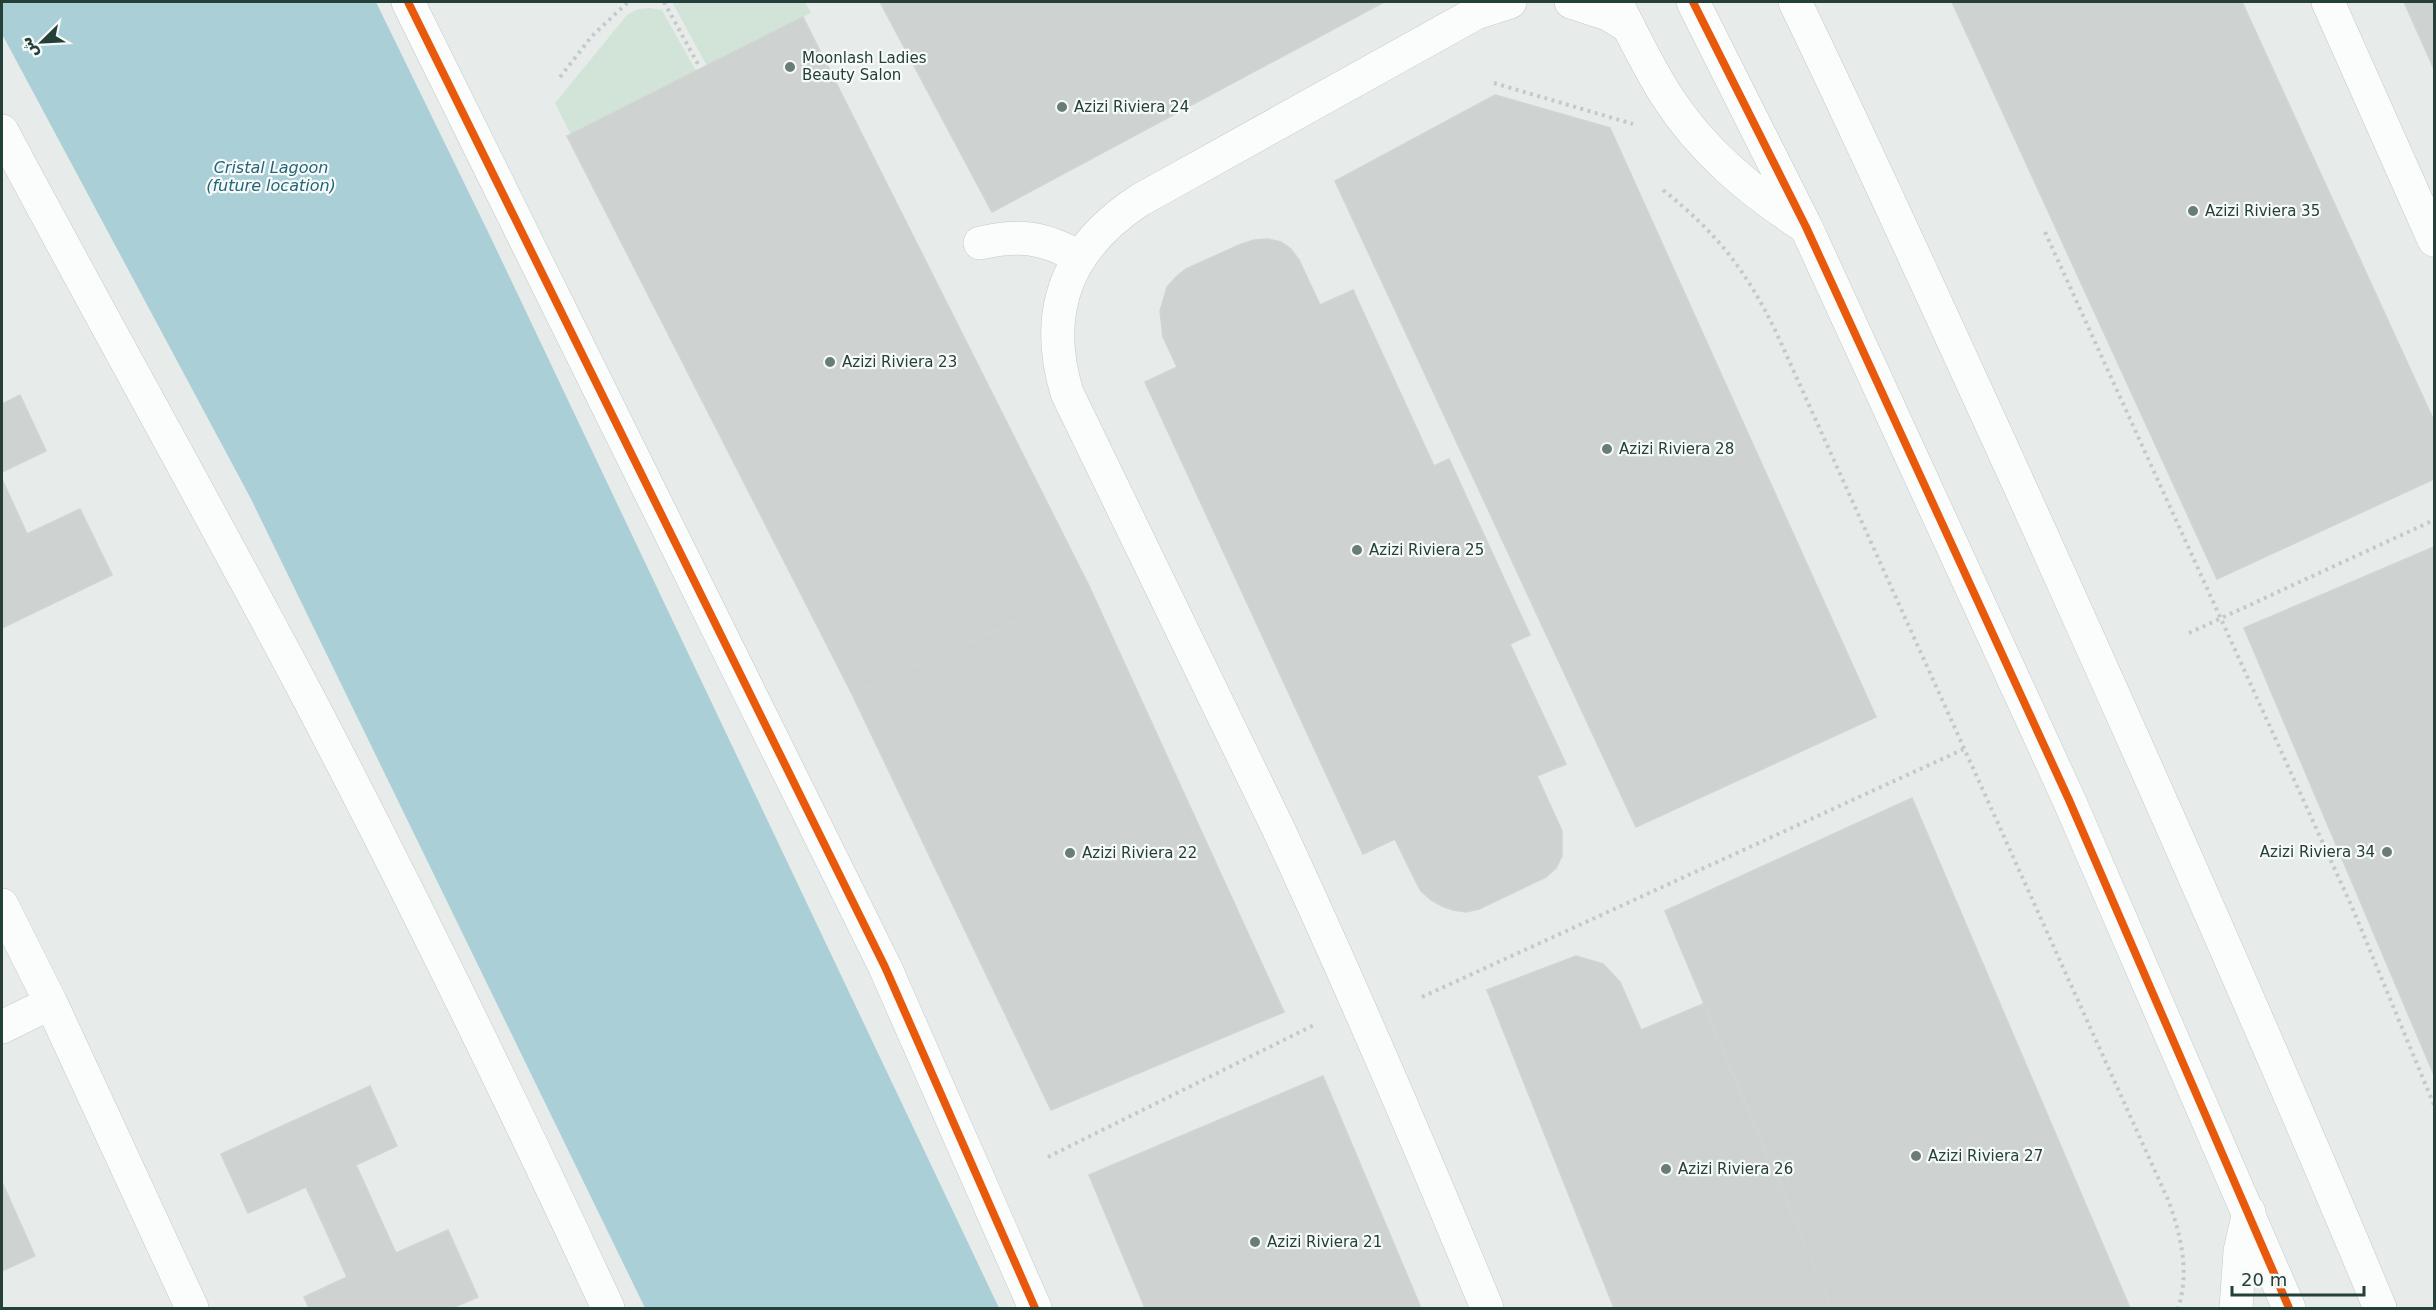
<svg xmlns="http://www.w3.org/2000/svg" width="2436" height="1310" font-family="'DejaVu Sans',Vazirmatn,sans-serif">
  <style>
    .green { fill: #d2e4d8 }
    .water { fill: #abcfd7 }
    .building { fill: #ced3d1; stroke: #d0d5d3; stroke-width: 1.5 }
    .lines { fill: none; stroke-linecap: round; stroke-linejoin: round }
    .minor-casing { stroke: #c4c9c7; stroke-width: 34 }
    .path { stroke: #c2cbc9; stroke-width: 4; stroke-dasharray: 3 4.5; stroke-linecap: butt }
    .minor { stroke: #fbfcfc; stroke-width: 33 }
    .cycleway-casing { stroke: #f6faf8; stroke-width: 11 }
    .cycleway { stroke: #e8590c; stroke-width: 8 }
    .poi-dot { fill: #697c77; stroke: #f6faf8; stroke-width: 2 }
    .labels { text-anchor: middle; stroke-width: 4.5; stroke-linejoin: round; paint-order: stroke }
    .poi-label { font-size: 15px; fill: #253f39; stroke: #f6faf8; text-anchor: start }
    .water-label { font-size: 16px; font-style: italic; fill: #226578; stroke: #f6faf8 }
  </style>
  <rect width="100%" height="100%" fill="#e7ecea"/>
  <path class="green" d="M672,2H805L811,13L707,66Z
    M650,8L662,10L696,71L571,135L555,103L627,15L638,9Z"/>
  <path class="water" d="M2,2H376L491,238L999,1308H645L251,499L2,34Z"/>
  <path class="building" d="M880,2H1384L992,212Z
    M1952,2H2242L2434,421V479L2217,579Z
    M2404,2H2434V69Z
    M803,17L1090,588L852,694L567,136Z
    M1495,95L1610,128L1876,717L1636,827L1335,181Z
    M1268,239L1281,242L1291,249L1299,260L1320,305L1353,290L1434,466L1449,459L1530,635L1510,644L1566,764L1537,776L1562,831V856L1556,868L1546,877L1479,909L1466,912L1453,910L1442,906L1431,900L1421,891L1415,880L1395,839L1363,854L1145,382L1177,367L1163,337L1160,311L1167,287L1176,277L1186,269L1239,245L1254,240Z
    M20,395L46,451L2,472V404Z
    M2,479L27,534L80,509L112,575L2,628Z
    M2434,547V1075L2244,628Z
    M1090,588L1284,1012L1051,1110L852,694Z
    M1912,798L2130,1308H1832L1665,911Z
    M1576,956L1603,964L1620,982L1641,1030L1703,1004L1832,1308H1614L1487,990Z
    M1323,1076L1421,1308H1145L1089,1175Z
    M370,1086L397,1146L356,1165L396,1253L448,1230L478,1297L452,1308H309L304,1297L347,1277L306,1187L248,1213L221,1154Z
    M2,1182L35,1256L2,1271Z"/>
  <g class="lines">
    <g class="minor-casing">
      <path id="minor" d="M408,2L885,967L1035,1308
        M1571,2L1608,14L1629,27
        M1616,2C1632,33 1647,65 1666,95C1701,150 1750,191 1804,226
        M1693,2L1806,227L2069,800L2289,1308
        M1795,2C1869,155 1939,310 2010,465C2137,745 2262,1025 2380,1308
        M2328,2L2434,240
        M2,131C103,321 209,509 309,699C414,900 513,1103 608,1308
        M980,243C1020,234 1043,237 1079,257
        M2,905L51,1003L192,1308
        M2,1027L51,1003
        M1487,1308C1420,1146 1351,985 1277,826C1208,681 1136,538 1067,393C1042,310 1068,247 1140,200L1476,13L1510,2
        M2236,1308L2240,1251L2249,1212"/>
    </g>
    <path class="path" d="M664,2L699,66
      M560,77L592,36L628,2
      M1494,83L1633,124
      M1663,190C1717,233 1746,270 1776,332L2169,1202C2181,1236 2190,1273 2178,1308
      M2045,232L2352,907L2434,1105
      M2189,633L2434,520
      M1422,997L1964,749
      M1048,1157L1314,1025"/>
    <use href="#minor" class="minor"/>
    <g class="cycleway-casing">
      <path id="cycleway" d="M408,2L885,967L1035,1308
        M1693,2L1806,227L2069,800L2289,1308"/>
    </g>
    <use href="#cycleway" class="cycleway"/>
  </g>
  <g class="poi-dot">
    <circle cx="790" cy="67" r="6"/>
    <circle cx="1062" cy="107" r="6"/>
    <circle cx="2193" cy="211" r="6"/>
    <circle cx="830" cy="362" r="6"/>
    <circle cx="1607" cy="449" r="6"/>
    <circle cx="1357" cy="550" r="6"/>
    <circle cx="2387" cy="852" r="6"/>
    <circle cx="1070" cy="853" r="6"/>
    <circle cx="1916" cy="1156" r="6"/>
    <circle cx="1666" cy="1169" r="6"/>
    <circle cx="1255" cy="1242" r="6"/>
  </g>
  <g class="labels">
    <g class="poi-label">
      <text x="802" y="63">Moonlash Ladies<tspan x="802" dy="17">Beauty Salon</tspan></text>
      <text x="1074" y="112">Azizi Riviera 24</text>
      <text x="2205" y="216">Azizi Riviera 35</text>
      <text x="842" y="367">Azizi Riviera 23</text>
      <text x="1619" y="454">Azizi Riviera 28</text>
      <text x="1369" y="555">Azizi Riviera 25</text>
      <text x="2375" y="857" text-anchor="end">Azizi Riviera 34</text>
      <text x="1082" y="858">Azizi Riviera 22</text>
      <text x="1928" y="1161">Azizi Riviera 27</text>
      <text x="1678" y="1174">Azizi Riviera 26</text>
      <text x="1267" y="1247">Azizi Riviera 21</text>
    </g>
    <g class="water-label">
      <text x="271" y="173">Cristal Lagoon<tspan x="271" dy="18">(future location)</tspan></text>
    </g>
  </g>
  <rect width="2436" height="1310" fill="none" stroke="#253f39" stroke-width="6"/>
  <g transform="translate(42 42) rotate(246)" stroke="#f6faf8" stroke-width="4.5" paint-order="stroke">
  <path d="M0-4.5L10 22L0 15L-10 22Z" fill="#253f39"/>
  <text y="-9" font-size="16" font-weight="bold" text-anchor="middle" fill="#253f39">ش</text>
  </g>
  <path d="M2232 1286v9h132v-9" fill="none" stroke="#253f39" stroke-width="3"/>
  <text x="2241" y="1286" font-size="18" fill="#253f39" stroke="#f6faf8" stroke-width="4.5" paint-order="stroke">20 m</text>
</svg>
